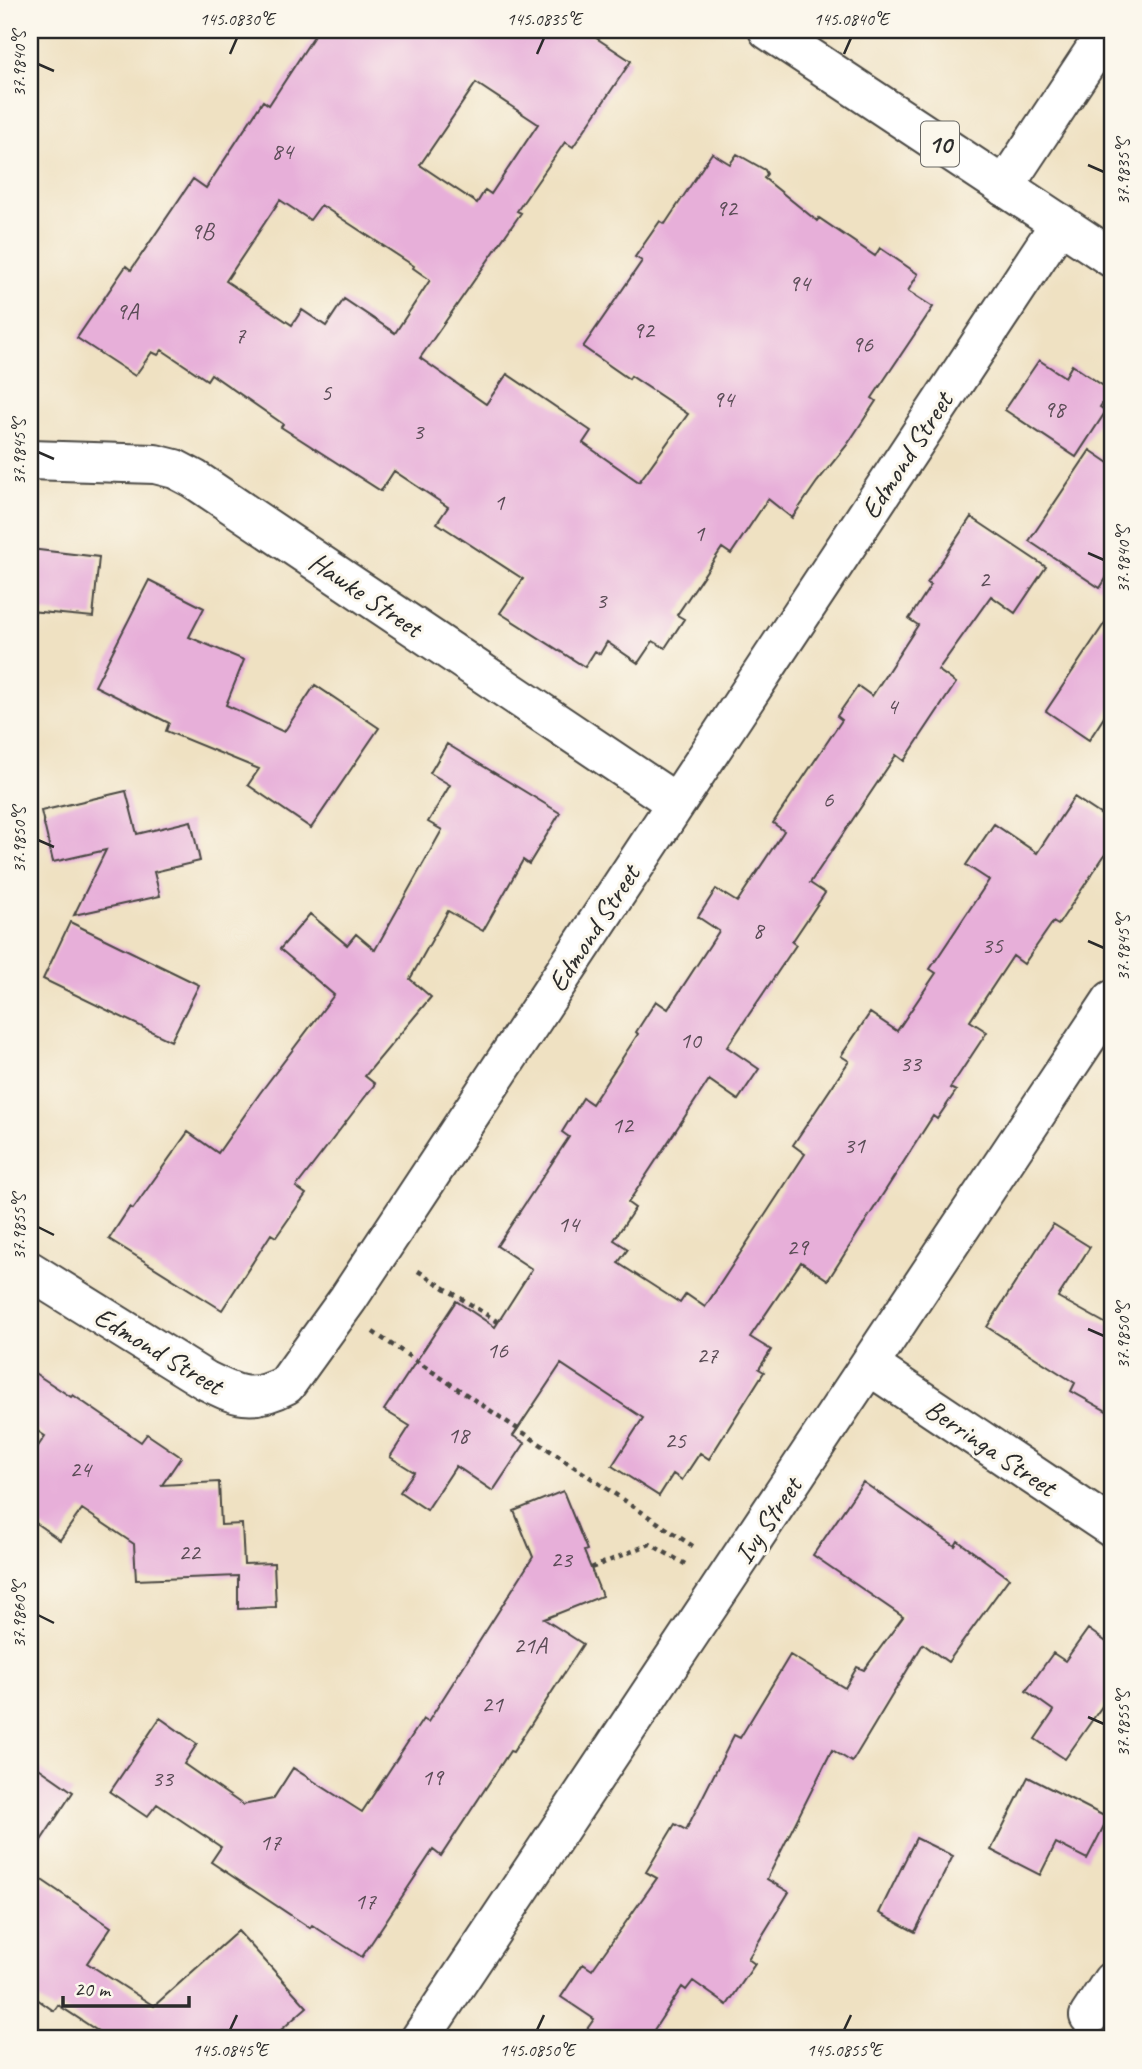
<svg xmlns="http://www.w3.org/2000/svg" width="1142" height="2069" font-family="Caveat,sans-serif">
  <style>
    .building { fill: #e7afd9; fill-rule: evenodd }
    .lines { fill: none; stroke-linecap: round; stroke-linejoin: round }
    .minor-casing { stroke: #484642; stroke-width: 42 }
    .trunk-casing { stroke: #484642; stroke-width: 42 }
    .path { stroke: #484642; stroke-width: 4.5; stroke-dasharray: 5 5; stroke-linecap: butt }
    .minor { stroke: #fff; stroke-width: 38 }
    .trunk { stroke: #fff; stroke-width: 38 }
    .ticks { fill: none; stroke: #2b2b2b; stroke-width: 2.5 }
    .labels { text-anchor: middle; stroke-width: 6; stroke-linejoin: round; paint-order: stroke }
    .number-label { font-size: 24px; fill: #5a4c56 }
    .shield { fill: #fbf7ec; stroke: #696865; stroke-width: 2 }
    .shield-label { font-size: 26px; font-weight: bold; fill: #2b2b2b }
    .street-label { font-size: 28px; fill: #2b2b2b; stroke: #fbf7ec }
    .neatline { fill: none; stroke: #2b2b2b; stroke-width: 2.5 }
    .ticks-label { font-size: 18px; text-anchor: middle; fill: #2b2b2b }
  </style>
  <rect width="100%" height="100%" fill="#fbf7ec"/>
  <filter id="ink" filterUnits="userSpaceOnUse"><feTurbulence type="fractalNoise" baseFrequency=".0143" numOctaves="2"/><feDisplacementMap in="SourceGraphic" scale="14" xChannelSelector="R" yChannelSelector="G"/><feConvolveMatrix kernelMatrix="1 2 1 2 8 2 1 2 1" color-interpolation-filters="sRGB"/></filter>
  <filter id="wash" filterUnits="userSpaceOnUse"><feTurbulence type="fractalNoise" baseFrequency=".00686" numOctaves="4" result="noise"/><feDisplacementMap in="SourceGraphic" scale="28" xChannelSelector="R" yChannelSelector="G"/><feGaussianBlur stdDeviation="1.57" result="paint"/><feColorMatrix in="noise" values="0 0 0 0 0 0 0 0 0 0 0 0 0 0 0 0 0 1.4 0 .05"/><feComposite in="paint" operator="in"/></filter>
  <g filter="url(#wash)">
    <rect width="100%" height="100%" fill="#efe1c2"/>
    <g id="blocks">
      <path class="building" d="M318,30H584L631,61L573,147L565,142L517,211L521,213L420,358L486,404L507,374L591,431L583,443L639,482L688,414L631,376L629,379L583,347L642,261L635,257L660,221L665,224L712,153L730,164L737,154L765,170L767,174L764,178L817,221L819,218L875,256L880,248L918,274L908,291L933,307L872,398L876,401L847,445L817,482L792,518L768,499L731,554L722,548L677,615L684,619L665,648L653,641L638,663L607,642L600,654L595,651L585,667L500,613L523,579L437,523L448,507L394,471L381,491L281,427L283,424L211,374L207,380L162,350L158,355L152,352L135,376L77,338L126,266L131,270L193,179L206,188L263,101L269,105ZM476,83L538,124L491,194L485,190L477,203L420,165ZM280,200L310,220L321,205L414,266L413,268L430,280L395,333L344,299L326,326L302,310L292,325L226,281Z
        M1039,360L1065,377L1072,365L1111,391L1100,407L1106,411L1076,457L1005,410Z
        M1090,450L1112,465V569L1100,588L1029,541Z
        M971,517L1046,567L1015,613L991,596L938,670L956,683L904,761L896,755L810,883L825,893L792,942L796,945L727,1047L759,1069L738,1100L709,1080L628,1203L635,1208L614,1240L628,1249L618,1263L680,1303L686,1294L705,1307L805,1154L793,1145L849,1061L841,1056L870,1013L897,1031L936,973L930,969L989,880L966,865L994,824L1037,853L1074,797L1112,822V844L1058,925L1053,922L1024,964L1013,956L970,1021L987,1032L950,1088L956,1091L937,1119L933,1116L828,1280L801,1262L750,1337L771,1350L759,1369L764,1372L709,1459L700,1453L682,1480L673,1474L659,1496L612,1466L643,1418L561,1364L513,1436L525,1443L493,1491L456,1466L427,1510L400,1492L414,1472L390,1457L410,1426L384,1410L456,1301L495,1327L532,1269L497,1246L569,1137L562,1132L583,1098L592,1104L638,1034L636,1032L656,1001L668,1009L719,931L698,917L716,889L737,902L784,831L773,823L842,720L837,716L858,686L872,696L918,625L909,619L931,585L927,583Z
        M30,549L99,557L93,617L30,611Z
        M149,580L204,608L189,637L244,660L226,705L284,732L315,685L379,728L311,828L248,785L259,769L166,731L169,723L95,686Z
        M1112,612V705L1089,740L1046,711Z
        M447,744L560,813L529,864L523,860L483,931L448,911L410,979L431,997L365,1076L375,1084L296,1187L306,1194L276,1237L271,1234L222,1310L109,1239L130,1207L133,1209L188,1132L218,1153L260,1093L334,995L280,949L310,914L347,945L356,934L375,950L442,830L428,822L450,785L430,773Z
        M126,791L137,834L191,821L200,861L154,872L160,896L74,915L106,850L53,862L41,811Z
        M70,922L199,985L171,1041L43,979Z
        M1053,1224L1090,1247L1058,1297L1112,1327V1414L1071,1391L1075,1383L987,1327Z
        M30,1370L71,1397L73,1395L141,1442L147,1434L181,1457L162,1485L219,1482L221,1525L242,1524L244,1564L274,1563L276,1607L238,1609V1576L136,1580L134,1544L82,1509L60,1540L30,1519V1458L45,1436L30,1426Z
        M863,1482L955,1546L958,1541L1009,1578L948,1662L923,1644L852,1762L832,1750L767,1879L789,1892L748,1959L755,1964L727,2005L693,1981L686,1990L682,1987L648,2039H580L594,2019L561,1997L583,1964L592,1970L657,1878L646,1872L675,1824L686,1830L734,1735L740,1738L790,1655L845,1688L857,1667L864,1670L903,1617L813,1555Z
        M563,1491L587,1550L584,1551L602,1596L544,1619L583,1644L513,1752L510,1751L441,1856L433,1850L362,1957L312,1925L310,1928L211,1862L221,1847L157,1804L147,1817L110,1792L160,1718L197,1744L184,1764L243,1805L273,1799L293,1768L362,1812L423,1719L428,1722L533,1557L514,1511Z
        M1088,1629L1112,1646V1692L1065,1759L1035,1739L1054,1711L1026,1691L1053,1653L1065,1661Z
        M30,1762L73,1792L30,1857Z
        M1028,1777L1108,1818L1087,1859L1056,1843L1040,1875L991,1850Z
        M916,1838L953,1856L915,1932L879,1913Z
        M30,1872L111,1927L87,1963L154,2006L238,1931L307,2007L271,2039H110L58,2005L54,2011L30,1994Z"/>
    </g>
  </g>
  <g filter="url(#ink)">
    <use href="#blocks" fill-opacity="0" stroke="#484642" stroke-width="2"/>
    <g class="lines">
      <g class="minor-casing">
        <path id="minor" d="M1004,187L1108,30
          M30,460L155,464L175,469L194,479L676,803
          M30,1271L205,1380C237,1396 252,1403 286,1385L348,1299L1060,223
          M870,1366L1112,1528
          M1089,2016L1112,1981
          M420,2039L1112,1000"/>
      </g>
      <g class="trunk-casing">
        <path id="trunk" d="M768,30L1112,258"/>
      </g>
      <path class="path" d="M418,1271L498,1322
        M373,1332L697,1549
        M591,1568L650,1544L685,1564"/>
      <use href="#minor" class="minor"/>
      <use href="#trunk" class="trunk"/>
    </g>
  </g>
  <path class="ticks" d="M230,54L237,38M537,54L544,38M844,54L851,38M38,64L54,71M1088,165L1104,172M38,452L54,459M1088,553L1104,560M38,840L54,847M1088,941L1104,948M38,1227L54,1235M1088,1329L1104,1336M38,1615L54,1623M1088,1717L1104,1724M230,2030L237,2015M537,2030L544,2015M844,2030L851,2015"/>
  <g class="labels">
    <g class="number-label">
      <text x="282" y="159">84</text>
      <text x="726" y="216">92</text>
      <text x="202" y="239">9B</text>
      <text x="799" y="291">94</text>
      <text x="127" y="319">9A</text>
      <text x="643" y="338">92</text>
      <text x="240" y="343">7</text>
      <text x="862" y="352">96</text>
      <text x="326" y="400">5</text>
      <text x="723" y="407">94</text>
      <text x="1054" y="417">98</text>
      <text x="418" y="439">3</text>
      <text x="499" y="510">1</text>
      <text x="699" y="541">1</text>
      <text x="984" y="587">2</text>
      <text x="601" y="608">3</text>
      <text x="892" y="714">4</text>
      <text x="828" y="807">6</text>
      <text x="758" y="938">8</text>
      <text x="992" y="953">35</text>
      <text x="690" y="1048">10</text>
      <text x="910" y="1071">33</text>
      <text x="622" y="1133">12</text>
      <text x="854" y="1153">31</text>
      <text x="568" y="1232">14</text>
      <text x="797" y="1255">29</text>
      <text x="497" y="1358">16</text>
      <text x="707" y="1363">27</text>
      <text x="458" y="1443">18</text>
      <text x="675" y="1448">25</text>
      <text x="80" y="1477">24</text>
      <text x="189" y="1560">22</text>
      <text x="561" y="1567">23</text>
      <text x="530" y="1653">21A</text>
      <text x="492" y="1712">21</text>
      <text x="432" y="1785">19</text>
      <text x="162" y="1786">33</text>
      <text x="270" y="1850">17</text>
      <text x="365" y="1909">17</text>
    </g>
    <rect class="shield" x="921" y="121.5" width="38" height="45" rx="5"/>
    <g class="shield-label">
      <text x="940" y="153">10</text>
    </g>
    <g class="street-label">
      <text transform="translate(906 455) rotate(-57)" y="10">Edmond Street</text>
      <text transform="translate(366 594) rotate(34)" y="10">Hawke Street</text>
      <text transform="translate(593 928) rotate(-57)" y="10">Edmond Street</text>
      <text transform="translate(159 1350) rotate(31)" y="10">Edmond Street</text>
      <text transform="translate(991 1447) rotate(34)" y="10">Berringa Street</text>
      <text transform="translate(767 1520) rotate(-56)" y="10">Ivy Street</text>
    </g>
  </g>
  <rect width="1142" height="2069" fill="none" stroke="#fbf7ec" stroke-width="77"/>
  <path d="M63 1996v10h126v-10" fill="none" stroke="#2b2b2b" stroke-width="3.5"/>
  <text x="74" y="1996" font-size="21" fill="#2b2b2b" stroke="#fbf7ec" stroke-width="5" paint-order="stroke">20 m</text>
  <rect x="38" y="38" width="1066" height="1992" class="neatline"/>
  <g class="ticks-label">
    <text x="237" y="25">145.0830°E</text>
    <text x="544" y="25">145.0835°E</text>
    <text x="851" y="25">145.0840°E</text>
    <text transform="translate(19 64) rotate(-90)" y="6">37.9840°S</text>
    <text transform="translate(1123 172) rotate(-90)" y="6">37.9835°S</text>
    <text transform="translate(19 452) rotate(-90)" y="6">37.9845°S</text>
    <text transform="translate(1123 560) rotate(-90)" y="6">37.9840°S</text>
    <text transform="translate(19 840) rotate(-90)" y="6">37.9850°S</text>
    <text transform="translate(1123 948) rotate(-90)" y="6">37.9845°S</text>
    <text transform="translate(19 1227) rotate(-90)" y="6">37.9855°S</text>
    <text transform="translate(1123 1336) rotate(-90)" y="6">37.9850°S</text>
    <text transform="translate(19 1615) rotate(-90)" y="6">37.9860°S</text>
    <text transform="translate(1123 1724) rotate(-90)" y="6">37.9855°S</text>
    <text x="230" y="2056">145.0845°E</text>
    <text x="537" y="2056">145.0850°E</text>
    <text x="844" y="2056">145.0855°E</text>
  </g>
</svg>
